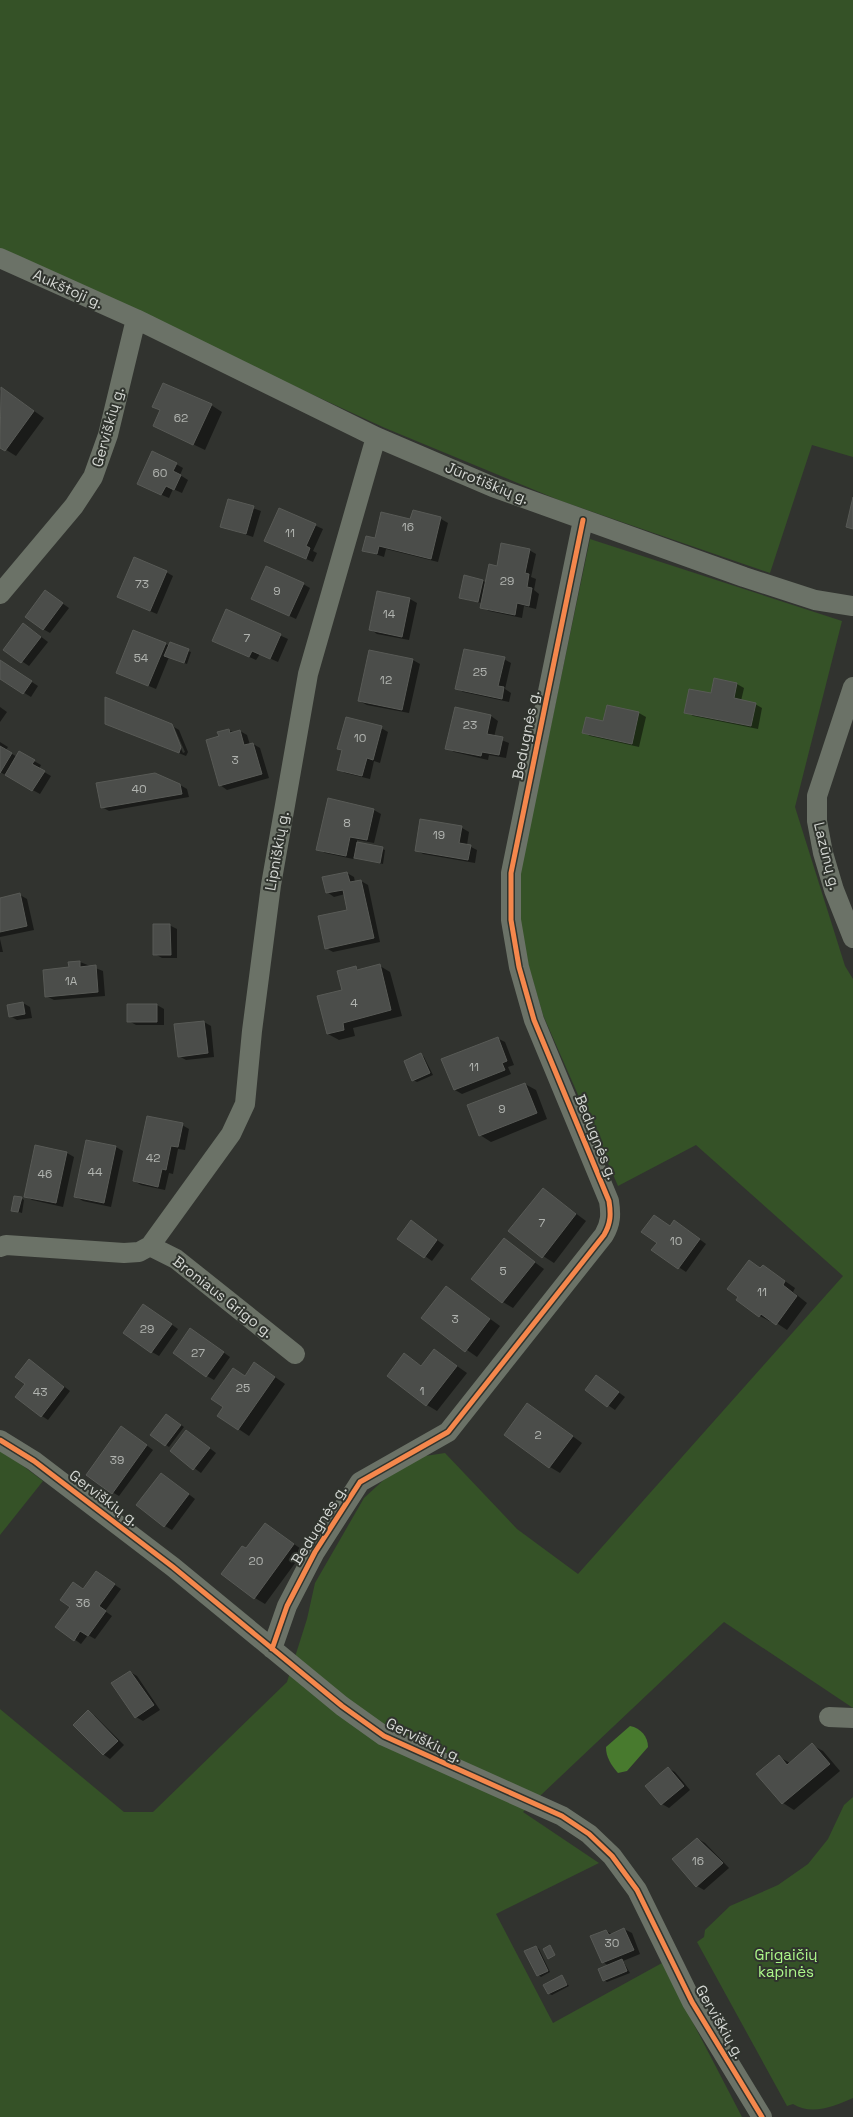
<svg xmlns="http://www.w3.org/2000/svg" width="853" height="2117" font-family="'Space Grotesk',sans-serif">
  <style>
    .green { fill: #355227 }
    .water { fill: #487a2e }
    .shadow { fill: #0007 }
    .building { fill: #4b4d4a; stroke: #585a56 }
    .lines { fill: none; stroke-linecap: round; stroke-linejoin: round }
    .street { stroke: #6b7267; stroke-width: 20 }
    .cycleway-casing { stroke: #30342e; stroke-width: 8 }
    .cycleway { stroke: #f5874c; stroke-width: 5 }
    .labels { text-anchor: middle; stroke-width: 4; stroke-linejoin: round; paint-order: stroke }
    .number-label { font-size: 12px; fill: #b1b4b0 }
    .street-label { font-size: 15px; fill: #d3d6d2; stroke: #30342e }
    .park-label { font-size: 15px; fill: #acf78a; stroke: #30342e }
  </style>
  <rect width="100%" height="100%" fill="#31332f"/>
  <path class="green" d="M0,0H853V457L812,445L770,573L561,501L385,428L0,251Z
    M590,539L842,621L795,807L845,966L853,979V1708L724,1622L523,1812L599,1863L496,1914L553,2023L662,1963L742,2117H0V1709L124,1812H153L287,1682L307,1619L315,1583L364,1498L389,1475L425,1456L445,1453L517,1529L578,1574L843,1276L696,1145L618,1186L543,1015L520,936L521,868Z
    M2,1450L43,1481L0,1535V1452Z
    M853,1797V2098C835,2106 812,2116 793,2104L787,2106L697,1942L704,1937L705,1930L730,1906L778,1885L808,1864L828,1839L844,1805Z"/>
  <path class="water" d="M630,1726C641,1728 648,1737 648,1747L627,1771L618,1773C611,1765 606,1757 606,1747Z"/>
  <path class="shadow" d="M2,388L44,418L16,456L0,446V391Z
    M211,405L222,412L205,450L155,426Z
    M176,464L183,468L180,475L188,480L182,493L173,489L169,498L146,488Z
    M229,500L261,511L253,537L221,526Z
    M279,509L323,529L313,551L317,553L313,562L266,541Z
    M414,512L441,519L448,523L438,562L386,549L384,557L363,550L376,539L411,521Z
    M529,550L536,554L531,577L536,579L534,590L539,594L536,609L524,606L522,618L489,611L482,607V603L463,599L483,581L487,583L498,567Z
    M166,572L173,576L157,614L126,601Z
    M303,584L310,588L296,619L253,599Z
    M52,596L69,608L50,633L43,629Z
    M410,599L417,603L409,640L377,634L370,629Z
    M227,611L288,639L278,662L260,654L256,660L214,641Z
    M31,629L48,642L29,666L5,650Z
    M165,644L191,652L187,664L169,657L156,689L118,673Z
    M504,659L511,663L505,689L511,693L509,702L463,692L456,688Z
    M413,660L420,664L409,713L367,705L359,701Z
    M0,661L38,686L31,697L0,678Z
    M737,684L744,688L741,701L755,704L762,708L758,729L693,716L686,712L712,695Z
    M0,707L7,712L0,722Z
    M608,707L639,713L646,717L639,747L590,736L583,732L604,722Z
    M491,716L498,721L494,737L509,743L506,758L489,755L488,760L454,752L447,748Z
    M106,723L171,725L183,753L185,752L174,727L179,730L188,752L186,756Z
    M381,728L388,732L380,763L374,761L370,779L345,773L338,769L343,751L339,748Z
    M229,730L234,733L240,731L247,735L250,745L253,744L260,748L269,778L227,790L220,785V737Z
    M0,742L8,747L6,750L17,757L20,753L41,765L39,769L51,776L40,794L0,772Z
    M180,785L187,789L189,797L109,811L102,807Z
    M374,810L381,814L374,843L357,840V843L385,850L383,864L354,856L353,859L325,853L318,849Z
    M421,821L462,828L469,832L467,845L477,850L475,863L423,854L416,850Z
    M347,873L354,877L355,882L361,881L368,885L380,942L333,952L326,948L349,911L345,894L334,897L327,892Z
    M20,895L27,899L34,930L0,937V899Z
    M169,925L177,929V958H162L155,954Z
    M0,939L3,952H0Z
    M80,962L103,971L105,996L54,1000L46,996L70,968Z
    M380,966L390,972L402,1016L353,1028L355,1036L339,1040L328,1034L343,990L356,968L360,970Z
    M23,1003L30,1007L32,1018L17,1020L10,1016L8,1006Z
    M157,1005L164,1009V1025H136L129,1021Z
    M204,1022L211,1026L214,1057L186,1060L179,1056Z
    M497,1038L505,1042L514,1065L508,1067L511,1074L462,1094L455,1090Z
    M421,1055L424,1057L433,1075L417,1082L413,1080Z
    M525,1084L536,1090L547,1119L491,1142L480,1135Z
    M182,1125L189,1129L185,1150L178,1149L173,1174L169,1173L165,1190L141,1185L134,1181Z
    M116,1147L123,1151L111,1207L83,1201L76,1197Z
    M67,1153L74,1157L63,1207L32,1200L25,1196Z
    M543,1189L586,1221L554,1263L543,1256Z
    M21,1198L24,1200L22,1213L12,1210Z
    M418,1226L444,1245L432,1261L399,1238Z
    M682,1226L706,1244L686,1272L653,1250Z
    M504,1240L544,1269L513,1308L503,1302Z
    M763,1266L795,1288L793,1292L807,1303L787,1330L772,1320L771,1322L760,1316L761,1269Z
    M446,1287L500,1326L477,1357L422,1318Z
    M151,1310L178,1329L159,1356L152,1352Z
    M198,1334L230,1357L214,1380L207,1376Z
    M434,1350L467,1373L437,1411L427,1405L405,1355L422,1366Z
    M36,1365L70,1391L48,1420L42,1416L27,1384Z
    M265,1370L285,1384L249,1436L219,1416L246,1377Z
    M597,1376L625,1397L615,1410L586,1390Z
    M528,1404L582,1443L560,1473L550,1467Z
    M169,1417L184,1427L169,1447L152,1435Z
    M187,1431L216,1453L201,1473L171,1451Z
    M129,1432L153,1450L119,1496L112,1492Z
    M162,1474L195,1499L172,1530L165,1526Z
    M265,1524L304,1551L265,1604L255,1598L247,1550Z
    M103,1577L121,1589L105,1611L112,1616L95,1639L88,1635L81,1644L74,1639L72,1607L84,1590Z
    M130,1672L137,1676L160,1710L143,1721L136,1717Z
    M88,1712L95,1716L124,1745L110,1759L103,1754Z
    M812,1745L823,1751L840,1771L794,1810L783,1803L758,1774L779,1757L790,1763Z
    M668,1768L675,1772L690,1790L669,1808L662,1804Z
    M698,1839L705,1843L729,1868L704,1890L697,1886Z
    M624,1929L632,1933L640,1954L623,1961L630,1973L607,1982L604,1980L609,1966L603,1962L606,1931L612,1934Z
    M536,1947L539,1949L550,1972L541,1977L538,1975Z
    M562,1977L569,1986L552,1995L549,1994L545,1985Z"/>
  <path class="building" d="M163,383L212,404L193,445L153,426L160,410L152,407Z
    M1,387L34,411L5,451L0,448Z
    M152,451L177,463L173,471L181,475L174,490L166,486L161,495L137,484Z
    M853,497V529L846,527Z
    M228,499L254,506L246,534L220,527Z
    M279,508L316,524L306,546L310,548L306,559L264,541Z
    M413,510L441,517L431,559L379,546L377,554L362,551L366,536L375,538L381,512L410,519Z
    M501,543L530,549L525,573L529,574L527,587L532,588L529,606L517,603L515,615L480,608L489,564L497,566Z
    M134,557L167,571L150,611L117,597Z
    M266,566L304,583L289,616L251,599Z
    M464,575L483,580L478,602L459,598Z
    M45,590L63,603L43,630L25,617Z
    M377,591L410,598L402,637L369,630Z
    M226,609L281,634L270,659L252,651L249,657L212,641Z
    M23,623L41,637L21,663L3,650Z
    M133,630L166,643L148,686L116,673Z
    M170,642L189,649L184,663L164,656Z
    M464,649L505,657L498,686L504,687L502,699L455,689Z
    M369,650L413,659L402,710L358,701Z
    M0,660L32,681L23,694L0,679Z
    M714,678L737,683L734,698L756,703L751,726L684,713L689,689L711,693Z
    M105,697L172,724L181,747L179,753L105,724Z
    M607,705L639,712L632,744L582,733L586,717L603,721Z
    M455,707L491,715L487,734L503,737L499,755L482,752L481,756L445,749Z
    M346,717L382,726L373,760L367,758L362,776L337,770L342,750L337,749Z
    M229,729L230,733L240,730L244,745L253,743L262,774L219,786L206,740L219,736L217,732Z
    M0,746L12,753L0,773Z
    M19,751L35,760L32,764L45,771L32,791L5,775Z
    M155,773L180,784L182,794L101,808L96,783Z
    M328,798L374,809L367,840L350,837L346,856L316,850Z
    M420,819L462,826L459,843L471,845L468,860L415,851Z
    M357,842L383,847L380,863L354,858Z
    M347,872L350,882L361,880L374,938L325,949L318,916L347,910L343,890L326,893L322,877Z
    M20,893L27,926L0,932V898Z
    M153,924H170L171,955H153Z
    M80,961V967L96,965L98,992L45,997L43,970L69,967L68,962Z
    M380,964L391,1010L343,1023L344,1030L327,1034L317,996L342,990L337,971L356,966L357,970Z
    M23,1002L25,1014L9,1017L7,1005Z
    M127,1004H157V1022H127Z
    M204,1021L208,1053L178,1057L174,1024Z
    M498,1037L507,1061L502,1063L505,1070L454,1090L441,1059Z
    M421,1053L430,1073L412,1081L404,1061Z
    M525,1083L537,1113L479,1136L467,1105Z
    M147,1116L183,1123L178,1147L171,1146L166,1170L162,1169L158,1187L133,1181Z
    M86,1140L116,1146L104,1203L74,1197Z
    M35,1145L67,1152L56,1203L24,1197Z
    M543,1188L576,1214L542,1258L508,1231Z
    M14,1196L22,1197L18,1212L11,1211Z
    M654,1215L670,1226L674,1220L700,1239L678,1269L651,1250L657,1243L641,1232Z
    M411,1220L437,1240L424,1258L397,1239Z
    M504,1238L535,1262L502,1303L471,1279Z
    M749,1260L760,1268L763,1265L785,1281L783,1285L797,1296L776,1325L761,1314L759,1317L736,1300L738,1297L727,1289Z
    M446,1286L490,1319L465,1352L421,1318Z
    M143,1304L172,1324L151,1353L123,1333Z
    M190,1328L224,1352L206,1377L173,1353Z
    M434,1349L457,1366L426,1406L387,1376L404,1353L421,1366Z
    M29,1359L64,1387L41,1417L15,1397L25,1384L15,1377Z
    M254,1362L275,1377L238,1430L217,1416L223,1407L211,1399L233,1368L245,1376Z
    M596,1375L619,1392L607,1407L585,1390Z
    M527,1403L573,1436L549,1468L504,1435Z
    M166,1414L181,1425L165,1446L150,1435Z
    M121,1426L147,1445L112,1494L86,1475Z
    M186,1430L210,1448L193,1470L170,1451Z
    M161,1473L189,1494L164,1527L136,1505Z
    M265,1523L294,1544L254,1599L221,1574L242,1546L246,1548Z
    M96,1571L115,1584L99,1606L106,1611L88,1636L80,1631L74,1641L55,1627L70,1607L60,1600L73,1582L83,1589Z
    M130,1671L154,1705L135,1718L111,1683Z
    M88,1710L118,1741L103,1755L73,1725Z
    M812,1743L830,1764L782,1804L756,1774L779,1755L787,1765Z
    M668,1767L684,1786L661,1805L645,1786Z
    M697,1838L723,1863L696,1887L672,1859Z
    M624,1928L634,1950L602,1963L590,1936L606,1930L609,1935Z
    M550,1945L555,1955L548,1959L543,1949Z
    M536,1946L548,1971L537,1976L524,1951Z
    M622,1959L627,1971L603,1981L598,1969Z
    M562,1975L567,1985L548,1994L543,1985Z"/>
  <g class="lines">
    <path class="street" d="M0,258L136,319L376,437L493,487L744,577L815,600L853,606
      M0,594L74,506L93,477L108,435L136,319
      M853,687L817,796V821L823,853L834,890L853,938
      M150,1246L231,1134L245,1104L252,1031L271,885L308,674L376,437
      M0,1247L6,1245L124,1253L139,1252L150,1246L176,1259L295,1354
      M0,1440L34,1461L173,1567L342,1706L384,1736L562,1816L589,1834L612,1856L637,1890L692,2002L762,2117
      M272,1649L287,1606L315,1552L360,1482L448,1432L604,1235C611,1223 611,1214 609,1201L534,1020L519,967L511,920V873L583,520
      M829,1717L853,1718"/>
    <g class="cycleway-casing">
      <path id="cycleway" d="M0,1440L34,1461L173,1567L342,1706L384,1736L562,1816L589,1834L612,1856L637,1890L692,2002L762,2117
        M272,1649L287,1606L315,1552L360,1482L448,1432L604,1235C611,1223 611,1214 609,1201L534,1020L519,967L511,920V873L583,520"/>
    </g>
    <use href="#cycleway" class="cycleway"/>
  </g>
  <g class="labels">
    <g class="number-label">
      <text x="181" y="422">62</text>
      <text x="160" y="477">60</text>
      <text x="408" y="531">16</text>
      <text x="290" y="537">11</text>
      <text x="507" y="585">29</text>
      <text x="142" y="588">73</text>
      <text x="277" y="595">9</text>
      <text x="389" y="618">14</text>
      <text x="247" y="642">7</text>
      <text x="141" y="662">54</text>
      <text x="480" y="676">25</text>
      <text x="386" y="684">12</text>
      <text x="470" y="729">23</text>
      <text x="360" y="742">10</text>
      <text x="235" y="764">3</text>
      <text x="139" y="793">40</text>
      <text x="347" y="827">8</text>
      <text x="439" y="839">19</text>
      <text x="71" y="985">1A</text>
      <text x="354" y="1007">4</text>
      <text x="474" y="1071">11</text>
      <text x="502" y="1113">9</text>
      <text x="153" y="1162">42</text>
      <text x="95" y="1176">44</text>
      <text x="45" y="1178">46</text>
      <text x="542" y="1227">7</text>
      <text x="676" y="1245">10</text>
      <text x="503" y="1275">5</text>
      <text x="762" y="1296">11</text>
      <text x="455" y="1323">3</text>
      <text x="147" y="1333">29</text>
      <text x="198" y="1357">27</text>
      <text x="243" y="1392">25</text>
      <text x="422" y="1395">1</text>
      <text x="40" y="1396">43</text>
      <text x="538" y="1439">2</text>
      <text x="117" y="1464">39</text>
      <text x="256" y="1565">20</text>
      <text x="83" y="1607">36</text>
      <text x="698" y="1865">16</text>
      <text x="612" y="1947">30</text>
    </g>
    <g class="street-label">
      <text transform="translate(68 289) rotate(24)" y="5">Aukštoji g.</text>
      <text transform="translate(108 427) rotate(-74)" y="5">Gerviškių g.</text>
      <text transform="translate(487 483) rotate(22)" y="5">Jūrotiškių g.</text>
      <text transform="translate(526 735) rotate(-79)" y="5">Bedugnės g.</text>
      <text transform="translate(277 851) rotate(-80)" y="5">Lipniškių g.</text>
      <text transform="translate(827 856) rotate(76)" y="5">Lazūnų g.</text>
      <text transform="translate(596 1137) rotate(68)" y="5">Bedugnės g.</text>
      <text transform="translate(223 1297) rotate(38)" y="5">Broniaus Grigo g.</text>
      <text transform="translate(104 1498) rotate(37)" y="5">Gerviškių g.</text>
      <text transform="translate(319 1525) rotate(-58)" y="5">Bedugnės g.</text>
      <text transform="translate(424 1740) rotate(26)" y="5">Gerviškių g.</text>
      <text transform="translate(720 2022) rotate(60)" y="5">Gerviškių g.</text>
    </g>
    <g class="park-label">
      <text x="786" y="1960">Grigaičių<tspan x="786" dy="17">kapinės</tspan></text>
    </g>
  </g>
</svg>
